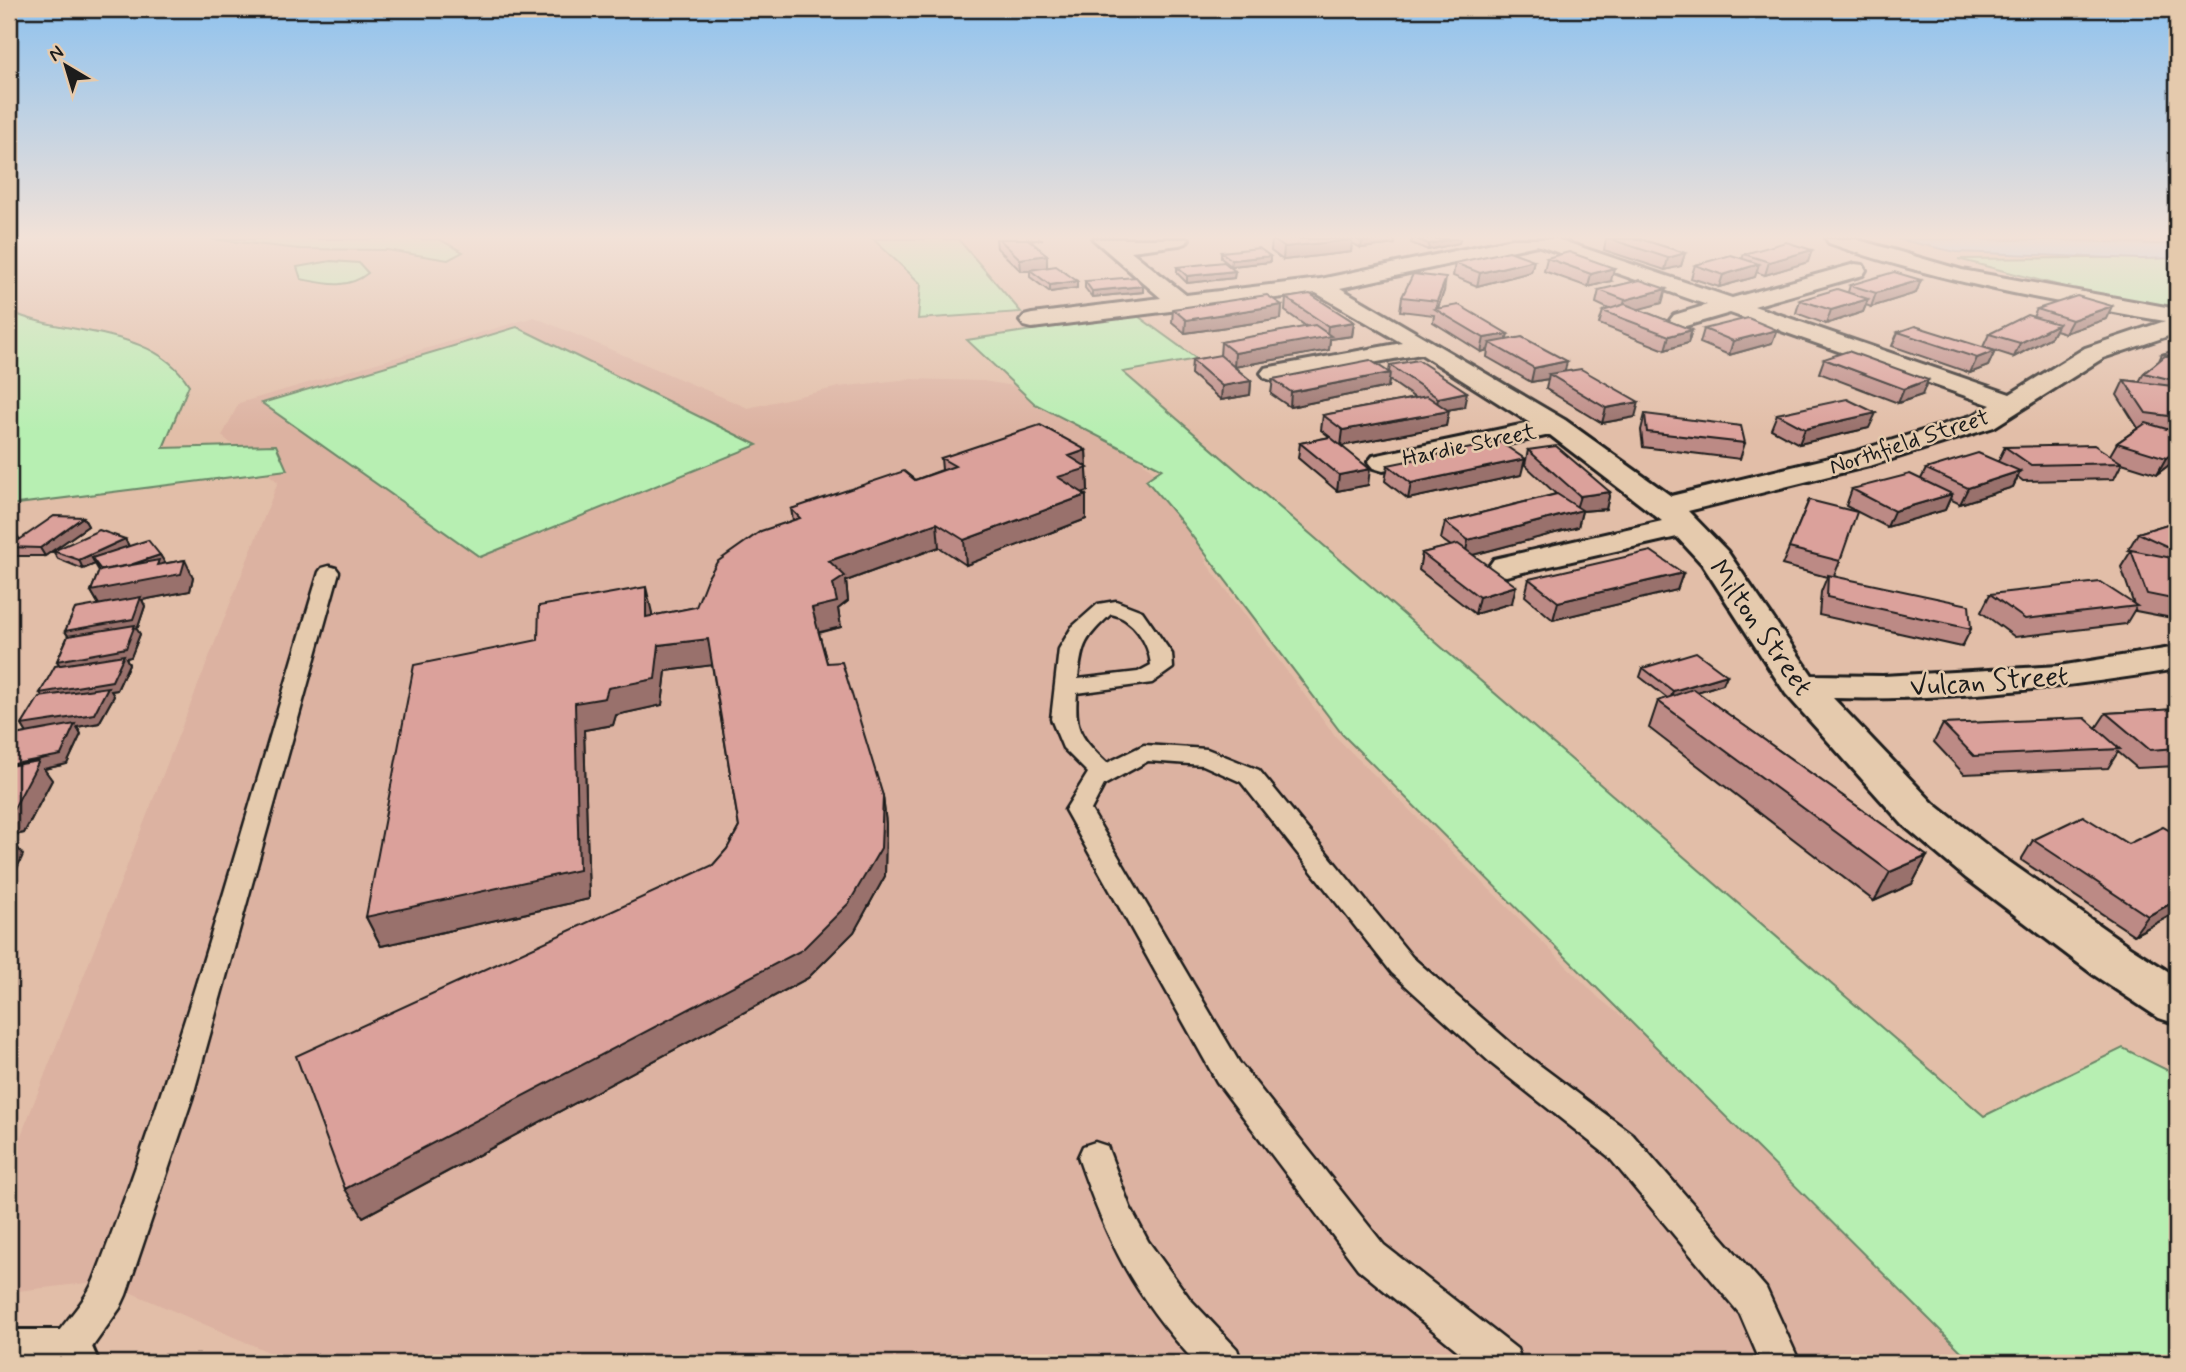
<svg xmlns="http://www.w3.org/2000/svg" width="2186" height="1372" font-family="Mynerve,sans-serif">
  <style>
    .built { fill: #dcb2a1 }
    .green { fill: #b7efb2; stroke: #6a8667; stroke-width: 2 }
    .water { fill: #abd7f7; stroke: #728c9f; stroke-width: 2 }
    .lines { fill: none; stroke-linecap: round; stroke-linejoin: round }
    .service-casing { stroke: #1c1c1c; stroke-width: 5 }
    .minor-casing { stroke: #1c1c1c; stroke-width: 6 }
    .service { fill: #e5caad; fill-rule: evenodd }
    .minor { fill: #e5caad; fill-rule: evenodd }
    .wall { fill: #bc8a85; stroke: #1c1c1c; stroke-width: 2 }
    .shaded-wall { fill: #99716c; stroke: #1c1c1c; stroke-width: 2 }
    .building { fill: #dba19b; stroke: #1c1c1c; stroke-width: 2 }
    .labels { text-anchor: middle; stroke-width: 5; stroke-linejoin: round; paint-order: stroke }
    .far-street-label { font-size: 23px; fill: #1c1c1c; stroke: #e5caad }
    .street-label { font-size: 28px; fill: #1c1c1c; stroke: #e5caad }
  </style>
  <rect width="100%" height="100%" fill="#e2bea8"/>
  <filter id="ink" filterUnits="userSpaceOnUse"><feTurbulence type="fractalNoise" baseFrequency=".0143" numOctaves="2"/><feDisplacementMap in="SourceGraphic" scale="14" xChannelSelector="R" yChannelSelector="G"/><feConvolveMatrix kernelMatrix="1 2 1 2 8 2 1 2 1" color-interpolation-filters="sRGB"/></filter>
  <g filter="url(#ink)">
    <path class="built" d="M534,317L748,408L839,387L909,379L983,381L1069,395L1182,498L1207,564L1336,737L1600,999L1835,1188L2111,1363H294L104,1281L9,1292V1166L278,482L222,436L239,403Z"/>
    <path class="green" d="M211,239H439L463,252L448,260L387,250L300,249Z
      M873,239H958L1021,312L918,319L921,284Z
      M2177,257V312L2100,296L1958,259Z
      M331,261L359,263L368,273C347,290 326,284 301,279L297,267Z
      M9,311C64,337 152,324 189,385L163,448L276,445L287,470L9,505Z
      M1135,314L1197,359L1123,372L1984,1116L2123,1048L2177,1075V1363H1973L1342,734L1179,519L1146,480L1162,469L1035,404L967,340Z
      M517,327L757,445L480,557L262,403Z"/>
    <path class="water" d="M1897,239L2056,240L2177,245V258L2141,259L1956,252Z"/>
    <g class="lines">
      <g class="service-casing">
        <path id="service" d="M329,566L336,568L339,572L192,1099L126,1295L120,1308L81,1363H43L42,1359C54,1330 82,1309 94,1280C184,1049 247,809 319,572L322,568Z
          M1116,601L1142,611L1172,654L1173,668L1152,683L1077,693C1074,730 1080,737 1107,763L1144,745L1207,749L1259,770L1412,957L1514,1046L1632,1134L1766,1288L1800,1363H1761L1740,1314L1608,1156L1492,1064L1392,973L1241,782L1203,765L1148,761L1104,785L1091,810L1239,1062L1384,1245L1517,1349L1522,1363H1473L1358,1269L1217,1082L1065,810L1088,773L1063,748L1051,719L1059,649L1072,627L1098,604ZM1111,614C1133,618 1149,643 1151,665L1138,672L1078,679C1082,642 1085,639 1111,614Z
          M1095,1142L1107,1146L1130,1207L1148,1241L1190,1299L1237,1349L1242,1363H1196C1134,1296 1107,1242 1078,1157L1083,1146Z"/>
      </g>
      <g class="minor-casing">
        <path id="minor" d="M1093,239H1189L1186,243L1179,245L1131,251L1186,295L1320,279L1512,239H1557L1732,298L1855,264L1863,265L1866,270L1863,275L1754,306L2010,394L2085,348L2165,321C2051,301 1938,282 1829,243L1826,239H1855L1962,270L2177,309V333L2103,358L1994,427L1873,465L1688,511L1727,551L1812,675L1883,676L2059,666L2177,647V669C2064,688 1949,701 1833,698L1933,803L1998,854L2130,947L2177,977V1024L2159,1018L2094,975L1966,878L1903,825L1786,694L1702,564L1677,537L1506,576L1494,573L1489,566L1494,559L1662,521L1550,435L1383,471L1373,468L1368,462L1373,456L1530,423L1421,354L1274,381L1265,378L1261,373L1265,368L1402,343L1316,293L1032,328L1024,326L1020,321L1024,316L1032,314L1161,298ZM1537,245L1707,305L1674,315L1670,320L1674,325L1682,327L1730,313L1991,405L1974,415L1854,452L1671,496L1565,420L1340,288Z
          M9,1330H66L89,1340L99,1363H9Z"/>
      </g>
      <use href="#service" class="service"/>
      <use href="#minor" class="minor"/>
    </g>
    <path class="wall" d="M996,239H1043L1030,241L1047,255V267L1077,281V288L1050,292L1030,277V270L1038,269L1021,271L997,248Z
      M1272,239H1395V244L1361,248L1352,243L1351,252L1283,260L1271,251Z
      M1412,239H1460L1459,243L1428,250L1411,243Z
      M1606,239H1640L1685,253L1681,266L1665,270L1604,250Z
      M1221,252L1270,262L1231,266L1221,258Z
      M1744,254L1808,262L1765,275L1756,272L1755,277L1719,287L1691,278L1695,265L1742,259Z
      M1547,258L1611,281L1588,287L1544,271Z
      M1534,260L1531,272L1477,286L1453,276L1455,263Z
      M1177,267L1235,271L1234,278L1187,283L1177,273Z
      M1921,280L1916,293L1871,307L1866,305L1863,312L1826,324L1796,313L1800,300L1848,292L1850,285Z
      M1085,281L1143,286V292L1092,297L1085,288Z
      M1599,290L1662,303L1637,309L1692,330L1688,343L1665,350L1599,324L1603,311L1609,309L1596,303Z
      M1444,291L1438,308L1507,340L1564,372L1635,417L1602,423L1546,389L1548,379L1531,382L1487,357L1488,350L1481,352L1433,322L1434,315L1400,311L1402,297Z
      M1286,298L1354,322L1352,336L1330,339L1329,350L1234,367L1251,381L1250,395L1221,400L1191,374L1192,360L1220,356L1221,342L1307,327L1285,311Z
      M1282,305L1281,319L1185,333L1172,322L1173,309Z
      M2037,309L2106,319L2065,333L2055,330L2051,337L2014,357L1983,347L1989,334L2033,317Z
      M1704,329L1772,343L1729,355L1700,343Z
      M1898,332L1995,351L1988,366L1970,373L1892,346Z
      M2177,351V459L2157,474L2122,463L2114,479L2023,481L2018,477L2013,487L1960,504L1950,499L1945,510L1887,527L1846,506L1852,489L1921,479L1926,469L1998,461L2005,447L2110,455L2117,443L2138,428L2117,395L2124,380L2139,382L2144,373L2159,361L2162,354Z
      M1824,359L1922,395L1898,403L1819,373Z
      M1390,365L1464,407L1448,410L1446,426L1341,446L1368,485L1337,491L1298,458L1300,443L1330,437L1321,430L1323,415L1415,398L1389,380L1388,387L1290,407L1271,394L1273,379L1389,372Z
      M1645,414L1745,443L1740,459L1643,447L1641,430Z
      M1777,414L1869,428L1799,444L1771,429Z
      M1086,450L1088,491L1083,493L1086,495V519L966,565L939,547L846,581L848,601L838,609L841,627L819,633L827,663L883,796L886,824L885,876L854,932L808,978L363,1217L713,865L727,849L739,827L712,665L666,671L662,705L616,715L613,725L584,730L589,899L381,946L366,917L538,640L652,613V616L696,607L793,520L791,509L915,480L942,470L941,458Z
      M1528,450L1610,492L1606,509L1582,511L1578,527L1473,555L1512,603L1475,614L1419,570L1422,553L1451,546L1441,539L1445,522L1556,494L1525,465Z
      M1388,465L1521,475L1408,499L1385,481Z
      M1809,500L1840,561L1834,576L1971,629L1962,647L1819,615L1821,592L1827,577L1782,565Z
      M83,517L88,526L45,556H14L10,548L20,540Z
      M2177,521V619L2136,611L2135,609L2126,624L2015,637L1981,612L1990,594L2134,605L2121,567L2131,551L2128,550L2138,533Z
      M125,539L129,546L160,555L165,563L161,565L193,577L190,591L142,600L145,606L138,627L136,628L140,634L131,657L126,658L129,664L117,690L111,691L114,696L99,723L77,727L81,734L67,764L44,769L52,780L24,833L9,836L27,733L22,725L42,697L60,666L57,661L68,636L65,631L99,605L91,591L99,571L95,564L83,569L58,559L53,551Z
      M1683,573L1677,590L1553,620L1525,596L1529,579Z
      M1643,668L1727,675L1723,684L1697,692L1927,856L1912,884L1874,901L1649,728L1658,701L1667,698L1640,677Z
      M2177,709V766L2137,768L2118,752L2108,768L1964,774L1934,742L1943,724L2096,728L2106,713Z
      M2033,840L2128,844L2177,912L2134,935L2021,860Z"/>
    <path class="shaded-wall" d="M1388,239H1395V244L1361,248L1362,242Z
      M1452,239H1460L1459,243L1428,250L1429,244Z
      M1352,240L1351,252L1283,260L1284,247Z
      M1812,250L1808,262L1765,275L1769,262Z
      M1685,253L1681,266L1665,270L1668,258Z
      M1047,255V268L1021,271L1020,259Z
      M1270,256V262L1231,266L1232,260Z
      M1534,260L1531,272L1477,286L1480,273Z
      M1759,264L1755,277L1719,287L1723,275Z
      M1614,268L1611,281L1588,287L1591,274Z
      M1235,271L1234,278L1187,283V276Z
      M1446,278L1444,291L1437,310L1436,309L1437,301Z
      M1921,280L1916,293L1871,307L1876,293Z
      M1077,281V288L1050,292V285Z
      M1143,286V292L1092,297V291Z
      M1666,289L1662,303L1621,314L1625,300Z
      M1868,299L1863,312L1826,324L1831,310Z
      M1282,305L1281,319L1185,333L1186,320Z
      M2112,306L2106,319L2065,333L2072,320Z
      M1354,322L1352,336L1330,339L1329,350L1234,367L1235,353L1327,336L1328,326Z
      M2058,324L2051,337L2014,357L2020,343Z
      M1692,330L1688,343L1665,350L1669,336Z
      M1777,330L1772,343L1729,355L1733,341Z
      M1508,334L1505,348L1490,343L1488,350L1481,352L1484,338Z
      M1995,351L1988,366L1970,373L1977,358Z
      M1567,361L1564,376L1549,374L1548,379L1531,382L1534,368Z
      M1390,373L1388,387L1290,407L1291,392Z
      M1928,380L1922,395L1898,403L1904,389Z
      M1251,381L1250,395L1221,400L1222,386Z
      M1467,392L1464,407L1436,412L1438,398Z
      M1639,402L1635,417L1602,423L1606,408Z
      M1449,411L1446,426L1341,446L1343,430Z
      M1876,413L1869,428L1799,444L1805,429Z
      M1086,450L1088,491L1059,500L1058,477L1069,456Z
      M2177,450V459L2157,474L2166,458Z
      M1525,459L1521,475L1408,499L1411,483Z
      M1370,469L1368,485L1337,491L1339,475Z
      M2020,471L2013,487L1960,504L1968,488Z
      M1610,492L1606,509L1582,511L1578,527L1465,557L1468,540L1575,512L1580,496Z
      M1952,494L1945,510L1887,527L1894,511Z
      M1086,495V519L966,565L964,540Z
      M83,517L88,526L45,556L40,548Z
      M937,523L939,547L846,581L848,601L838,609L841,627L816,633L812,608L829,561Z
      M15,532L20,540L9,548V536Z
      M125,539L129,547L92,558L95,564L83,569L79,560Z
      M160,555L165,563L161,564L185,560L193,577L190,591L142,600L145,606L138,627L136,628L140,634L131,657L126,658L129,664L117,690L111,691L114,696L99,723L77,727L81,734L67,764L44,769L52,780L24,833L9,836V765L28,735L22,725L46,702L40,693L63,670L57,661L71,640L65,631L101,608L91,591L103,574Z
      M1683,573L1677,590L1553,620L1558,602Z
      M1516,586L1512,603L1475,614L1479,597Z
      M646,587L652,613L653,643L646,617Z
      M708,639L714,665L666,671L662,705L616,715L613,725L584,730L589,899L381,946L366,917L575,703L608,688L659,645Z
      M1727,675L1723,684L1670,700L1673,691Z
      M883,796L886,824L885,876L854,932L808,978L363,1217L345,1189Z
      M9,836L23,855L9,887Z
      M1927,856L1912,884L1874,901L1890,872Z
      M2177,900V912L2134,935L2148,916Z"/>
    <path class="building" d="M999,239H1028L1047,255L1020,259Z
      M1272,239H1351L1352,240L1284,247Z
      M1356,239H1388L1362,242Z
      M1416,239H1452L1429,244Z
      M1610,239H1640L1685,253L1668,258Z
      M1786,242L1812,250L1769,262L1744,254Z
      M1259,248L1270,256L1232,260L1221,252Z
      M1509,251L1534,260L1480,273L1455,263Z
      M1569,252L1614,268L1591,274L1547,258Z
      M1731,255L1759,264L1723,275L1695,265Z
      M1224,262L1235,271L1187,276L1177,267Z
      M1056,266L1077,281L1050,285L1030,270Z
      M1894,272L1921,280L1876,293L1850,285Z
      M1413,274L1446,278L1437,301L1402,297Z
      M1136,277L1143,286L1092,291L1085,281Z
      M1640,280L1666,289L1625,300L1599,290Z
      M1837,289L1868,299L1831,310L1800,300Z
      M1310,294L1354,322L1328,326L1286,298Z
      M1267,295L1282,305L1186,320L1173,309Z
      M2077,296L2112,306L2072,320L2037,309Z
      M1625,304L1692,330L1669,336L1603,311Z
      M1459,305L1508,334L1484,338L1435,309Z
      M2027,315L2058,324L2020,343L1989,334Z
      M1748,318L1777,330L1733,341L1704,329Z
      M1315,325L1331,336L1235,353L1221,342Z
      M1915,326L1995,351L1977,358L1898,332Z
      M1522,337L1567,361L1534,368L1490,343Z
      M2175,350L2177,351V358L2162,354Z
      M1848,351L1928,380L1904,389L1824,359Z
      M1220,355L1251,381L1222,386L1192,360Z
      M2166,355L2177,358V381L2144,373Z
      M1370,360L1390,373L1291,392L1273,379Z
      M1418,360L1467,392L1438,398L1390,365Z
      M1581,369L1639,402L1606,408L1549,374Z
      M2124,380L2172,386L2177,394V417L2146,413Z
      M1427,396L1449,411L1343,430L1323,415Z
      M1847,399L1876,413L1805,429L1777,414Z
      M1645,414L1741,426L1745,443L1647,432Z
      M2146,423L2177,432V450L2166,458L2117,443Z
      M1040,425L1086,450L1069,456L1088,468L1058,477L1086,495L964,540L937,523L829,561L845,576L833,584L837,602L812,608L827,663L842,662L883,796L881,848L849,903L802,950L345,1189L296,1056L713,865L727,849L739,827L708,639L659,645L655,679L608,688L605,698L575,703L579,870L366,917L414,665L538,640L539,606L646,587V617L696,607L707,579L717,562L761,531L800,518L791,509L904,471L915,480L955,466L941,458Z
      M1330,437L1370,469L1339,475L1300,443Z
      M1500,442L1525,459L1411,483L1388,465Z
      M2094,445L2122,463L2031,465L2005,447Z
      M1556,446L1610,492L1580,496L1528,450Z
      M1978,453L2020,471L1968,488L1926,469Z
      M1910,474L1952,494L1894,511L1852,489Z
      M1557,494L1582,510L1468,540L1445,522Z
      M1809,500L1857,512L1840,561L1789,548Z
      M54,516L83,517L40,548L9,547Z
      M2177,521V551L2138,533Z
      M99,530L125,539L79,560L53,551Z
      M148,540L160,555L130,565L101,570L92,558Z
      M1458,544L1516,586L1479,597L1422,553Z
      M2131,550L2177,559V600L2147,594Z
      M1651,551L1683,573L1558,602L1529,579Z
      M159,560L157,565L185,560L181,574L91,591L99,571Z
      M1828,575L1969,605L1971,629L1827,597Z
      M2100,582L2137,606L2025,619L1990,594Z
      M141,597L133,619L65,631L75,609Z
      M135,625L126,648L57,661L68,636Z
      M1696,652L1727,675L1673,691L1643,668Z
      M124,655L112,681L40,693L55,666Z
      M108,687L94,714L22,725L39,697Z
      M1693,689L1927,856L1890,872L1658,701Z
      M2177,709V748L2150,750L2106,713Z
      M2085,718L2120,749L1974,756L1943,724Z
      M75,724L61,755L9,765V747L15,735Z
      M39,761L11,814H9V766Z
      M2083,816L2128,844L2163,827L2177,835V900L2148,916L2033,840Z"/>
  </g>
  <linearGradient id="sky" x2="0" y2="1"><stop stop-color="#8fc2ee"/><stop offset="0.55" stop-color="#f2e2d8"/><stop offset="1" stop-color="#f2e2d8" stop-opacity="0"/></linearGradient>
  <rect width="2186" height="431" fill="url(#sky)"/>
  <g class="labels">
    <g class="far-street-label">
      <text transform="translate(1909 441) rotate(-18)" y="8">Northfield Street</text>
      <text transform="translate(1469 444) rotate(-12)" y="8">Hardie Street</text>
    </g>
    <g class="street-label">
      <text transform="translate(1762 627) rotate(55)" y="10">Milton Street</text>
      <text transform="translate(1989 680) rotate(-4)" y="10">Vulcan Street</text>
    </g>
  </g>
  <rect width="2186" height="1372" fill="none" stroke="#e5caad" stroke-width="35"/>
  <rect x="18" y="18" width="2151" height="1337" fill="none" stroke="#1c1c1c" stroke-width="2.5" filter="url(#ink)"/>
  <g transform="translate(66 66) rotate(322)" stroke="#e5caad" stroke-width="5" paint-order="stroke">
  <path d="M0-5L12 26L0 18L-12 26Z" fill="#1c1c1c"/>
  <text y="-10" font-size="19" font-weight="bold" text-anchor="middle" fill="#1c1c1c">N</text>
  </g>
</svg>
